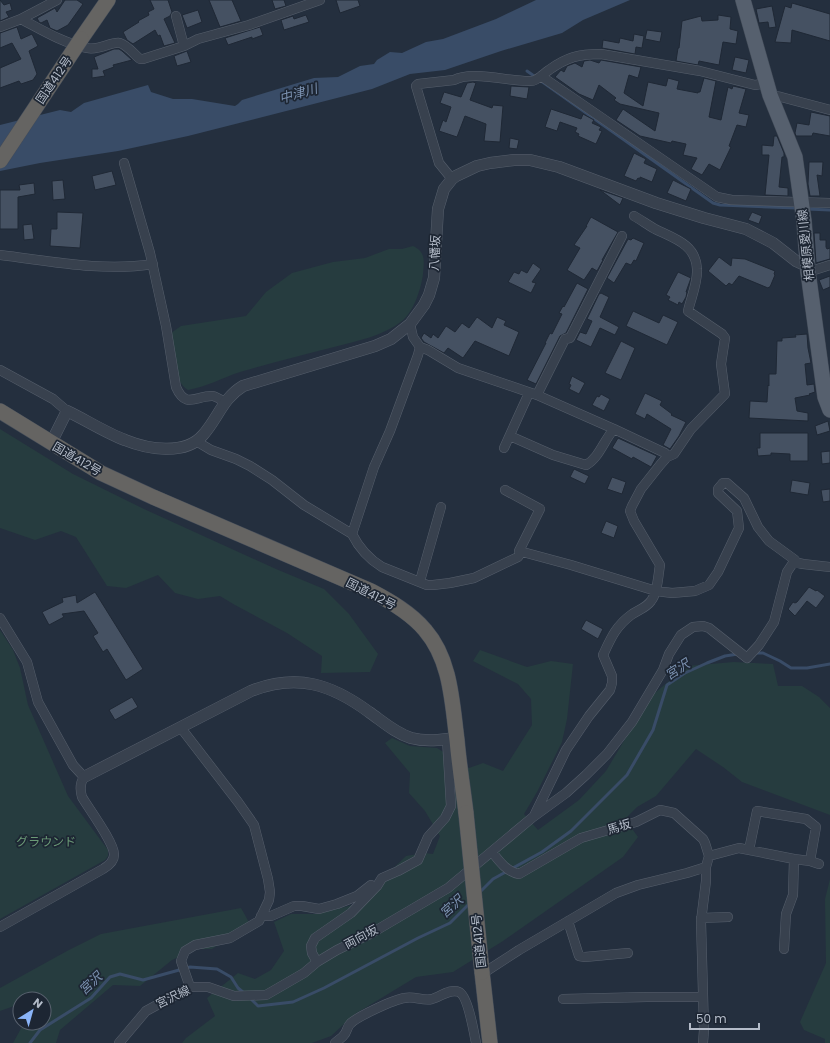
<svg xmlns="http://www.w3.org/2000/svg" width="830" height="1043" font-family="Poppins,'Noto Sans JP',sans-serif">
  <style>
    .green { fill: #263c3f }
    .water { fill: #394c67 }
    .lines { fill: none; stroke-linecap: round; stroke-linejoin: round }
    .stream { stroke: #394c67; stroke-width: 3 }
    .building { fill: #455162; stroke: #1f2835 }
    .minor-casing { stroke: #565f6c; stroke-width: 10 }
    .tertiary-casing { stroke: #565f6c; stroke-width: 12 }
    .primary-casing { stroke: #414a57; stroke-width: 16 }
    .trunk-casing { stroke: #434c59; stroke-width: 16 }
    .minor { stroke: #38414e; stroke-width: 9 }
    .tertiary { stroke: #38414e; stroke-width: 11 }
    .primary { stroke: #56606e; stroke-width: 15 }
    .trunk { stroke: #656462; stroke-width: 15 }
    .trunk-bridge-casing { stroke: #434c59; stroke-width: 16; stroke-linecap: butt }
    .trunk-bridge { stroke: #656462; stroke-width: 15 }
    .labels { text-anchor: middle; stroke-width: 3.5; stroke-linejoin: round; paint-order: stroke }
    .street-label { font-size: 12px; fill: #b4bcc9; stroke: #1d2633 }
    .park-label { font-size: 12px; fill: #6b9a76; stroke: #1d2633 }
    .water-label { font-size: 13px; font-style: italic; fill: #7c92b1; stroke: #1d2633 }
  </style>
  <rect width="100%" height="100%" fill="#242f3e"/>
  <path class="green" d="M413,246C426,252 424,261 423,274C421,289 414,311 402,321C383,336 357,341 334,347C303,355 271,363 240,372C222,378 206,387 188,390C172,380 173,351 171,333L181,326L246,316L266,292L292,273L333,262L365,258L389,249H402Z
    M0,429L73,474L144,509L276,569L324,589L349,614L378,654L370,672L321,673L322,656L287,633L235,605L220,596L198,599L175,593L158,575L126,588L107,586L76,537L61,531L35,540L0,528Z
    M0,630L13,650L20,668L28,705L68,796L108,850V856L105,860L0,919Z
    M480,650L527,667L551,661L573,664L567,719L562,742L537,792L524,814L538,830L579,800L606,771L650,697L687,666L734,662L773,664L778,686H802L819,697L830,708V815L742,782L723,767L696,749L656,796L637,807L625,819L638,837L623,857L503,941L453,972L416,977L355,1014L331,1036L312,1043H182L186,1038L215,1016L207,998L238,973L255,979L271,970L284,951L274,922L291,914H316L357,904L406,856L424,853L433,854L440,836L425,811L409,793L410,773L385,743L392,738L410,746L437,748L469,768L483,763L503,771L532,725L531,699L518,684L473,661Z
    M830,879V1043H825V1039L804,1030L800,1022L826,963L825,899Z
    M241,908L250,924L212,949H197L172,960L140,986L113,985L60,1030L56,1043H13L24,1023H44V999H20V1004L0,1011V988L67,951L101,934Z"/>
  <path class="water" d="M536,0H630L583,20L562,33L501,51L445,70L410,74L372,89L188,136L118,151L40,163L0,171V125L60,110L71,112L84,103L148,85L151,92L173,99H192L235,106L238,104L242,100L314,78L338,77L360,66L374,64L377,60L390,52L402,53L426,42L443,39L496,19Z"/>
  <g class="lines">
    <path class="stream" d="M527,71L713,203L720,205L797,208
      M807,209L830,210
      M754,653H763L780,661L791,668H807L830,664
      M479,893L493,879L542,852L571,831L627,775L653,730L667,685L685,673L707,663L725,656L738,654
      M250,998L258,1006L293,1002L324,988L418,938L450,923L470,903
      M30,1043L40,1030L91,998L110,977L120,974L143,980L190,967L217,969L231,977L238,988L244,993"/>
  </g>
  <path class="building" d="M0,0L4,5L10,3L12,10L6,12L9,17L0,21Z
    M65,0H77L83,4L68,25L57,31L50,28L47,20L41,23L39,22L37,18L55,8L57,12Z
    M150,0H168L172,12L170,16L164,19L175,43L164,46L160,35L158,36L155,30L133,44L127,40L123,32L139,22L138,21L149,15L148,12L154,9Z
    M209,0H232L241,21L220,27Z
    M272,0H284L286,6L275,9Z
    M336,0H358L360,6L340,13Z
    M792,3L830,14V41L792,30L791,43L775,42L785,6L791,8Z
    M772,6L776,27L769,28L768,22L759,23L756,9Z
    M198,10L202,22L187,28L182,15Z
    M306,15L309,22L284,30L281,20L293,16L294,19Z
    M718,15L731,17L730,29L738,31L736,44L723,42L719,65L699,61L698,65L676,61L678,48H679L682,21L701,16L702,21L718,20Z
    M17,27L21,39L32,34L38,46L29,51L37,74L33,80L21,84L19,81L0,88V68L21,59L12,43L0,48V33Z
    M260,27L263,35L252,39V37L228,45L225,38Z
    M647,30L662,32L660,42L645,39Z
    M634,34L644,36L642,48L636,47L635,54L602,48L603,40L619,43L620,38L633,41Z
    M114,49H119L122,51L132,60L113,65L114,67L103,71L105,76L92,78V69H98L94,57Z
    M187,51L191,62L177,66L174,56Z
    M735,57L749,60L746,73L732,70Z
    M590,60L599,63L601,60L641,67L638,78L629,75L624,93L643,106L648,82L666,86L668,78L679,81L677,89L698,93V92H700L704,78L716,81L709,117L721,120L728,87L732,89L733,86L746,89L739,113L749,115L746,127L737,125L729,146L731,147L720,170L709,164L702,175L691,169L697,158L683,155L686,144L672,141L671,143L640,136L616,120L623,109L655,131L659,113L620,104L614,100L616,98L599,85L593,100L579,94L555,77L561,70L564,72L567,66L575,63L582,67L584,61Z
    M473,82L476,83L470,100L492,108L493,105L503,106L500,142L484,141L486,124L465,116L457,137L439,131L443,120L446,122L451,107L440,103L444,92L461,97L467,83Z
    M511,86L529,87L527,99L510,96Z
    M551,109L581,119L583,114L594,120L592,123L601,127L599,130L602,131L596,144L578,136L579,134L575,132L577,128L560,122L557,131L545,127Z
    M811,112L830,116V136L813,133L812,136H796L795,133L797,123L809,125Z
    M774,136H777L784,153V157H782L779,187L788,188V196L765,195L769,155H762V145L773,146Z
    M510,138L519,140L517,149L509,148Z
    M634,153L646,159L644,163L657,169L652,182L640,177V179L638,178L636,181L624,176Z
    M809,162H823L822,176L817,175L820,196H810L808,184Z
    M112,171L116,185L95,190L92,176Z
    M63,180L65,199L53,200L52,181Z
    M673,180L691,189L686,201L667,193Z
    M34,183L35,194L18,197V229H0V190H20L19,185Z
    M600,190L623,198L620,205Z
    M57,212L83,213L80,248L50,246L51,229H57Z
    M752,212L762,216L759,224L748,220Z
    M591,217L618,232L602,260H603L597,271L592,268L584,280L567,270L580,248L574,245L587,226H586Z
    M32,224L34,239L24,240L23,225Z
    M814,233H820V240H826V247L827,249L830,248V259L816,263Z
    M633,238L644,243L636,261L634,260L631,265L626,263L614,283L607,278L628,239L631,240Z
    M719,257L731,266L732,258L745,259L775,271L774,274L775,275L770,287H769L768,288L739,276L732,285L729,283L726,286L708,271Z
    M533,263L541,269L532,282L536,283L531,293L508,282L514,272L519,274L521,270L527,273Z
    M678,272L691,278L686,292H687L686,297L682,304L679,302L678,305L668,300L670,297L666,295Z
    M830,276V287L823,290L819,280Z
    M577,283L588,289L566,333L560,336L536,384L527,380L546,343H545L550,333L552,334L562,314L559,313L563,306L564,307Z
    M601,293L609,297L600,317L619,327L615,335L600,328L591,347L576,340L580,332L586,334L592,321L587,319L599,294Z
    M633,311L659,323L663,315L678,322L667,345L626,326Z
    M477,317L492,328L497,317L506,321L504,325L519,332L509,356L475,341L463,358L448,348L444,353L424,342L421,338L424,333L431,338L433,334L438,338L446,326L455,332L462,323L469,328Z
    M807,334L808,348L811,363L805,364L807,385L814,384L815,392L809,394L810,395L795,398L797,411L808,413V421L749,418L750,401L767,402L768,385L769,386V374H776L777,341H782V338L796,337L795,335Z
    M621,341L635,348L621,380L605,373Z
    M572,376L585,383L579,394L569,389L571,385L569,384Z
    M645,393L662,401L660,405L672,414L671,415L686,422L679,436L670,449L663,445L671,429L647,414L645,419L635,414Z
    M601,394L610,399L604,411L592,405L597,396L599,397Z
    M828,421L830,431L817,435L815,426Z
    M760,433H808V461H790V454L771,453V455L758,456L757,448H760Z
    M618,438L657,456L651,467L633,457L632,459L612,448Z
    M830,451V463L822,464L821,452Z
    M574,469L589,476L585,484L570,477Z
    M612,477L626,482L622,494L607,489Z
    M792,480L810,483L808,495L790,492Z
    M830,489V501L823,502L821,490Z
    M606,521L618,526L614,538L601,533Z
    M809,587L816,591L817,590L825,596L816,608L807,601L795,616L788,609L793,602L795,603L797,602Z
    M95,592L143,669L126,680L107,649L103,652L93,636L98,633L84,611L62,614L64,617L49,625L42,612L63,602L62,598L76,595L77,603Z
    M586,620L603,629L598,639L581,629Z
    M132,697L138,707L115,720L109,710Z"/>
  <g class="lines">
    <g class="minor-casing">
      <path id="minor" d="M176,16L184,46
        M21,19C42,30 63,43 87,48C99,51 112,41 120,43C127,45 134,54 140,59H143L184,46L198,39L249,25L320,0
        M0,27L21,19L57,0
        M541,76L717,197L732,200L830,203
        M770,95L781,97L830,110
        M124,163L150,253L166,326L176,387C186,410 197,395 213,396C217,397 221,400 225,402
        M452,179L439,163L416,86L418,84L454,80C473,70 509,82 531,81C537,81 543,74 549,70C567,57 579,54 601,54L700,71L755,85L767,83
        M0,255C50,261 102,272 153,264
        M808,272L830,265
        M410,324L413,337L420,347
        M0,370L53,399L67,411
        M537,395L565,339L570,338L622,236
        M510,436L553,455L586,465C599,458 604,440 614,429
        M196,441L211,450L236,459L250,466L272,480L304,505L352,534L374,467L390,431L418,355L420,347L428,350L458,368L537,395L614,429L665,453L667,457
        M504,448L529,393
        M505,490L540,509L519,551
        M794,562L803,564L830,567
        M420,581L441,507
        M0,618L27,662L38,702L73,765L84,777C80,783 80,790 82,797C89,809 115,844 114,855C114,862 108,866 103,869L0,927
        M181,728L238,802L254,825L268,879L270,892L269,900L259,921L230,938L195,945L185,951L181,961L190,987
        M534,816L566,750L589,716L610,690L612,683V676L603,655C611,638 616,626 631,615C638,610 646,608 651,601C658,592 658,576 660,565L634,521L630,511L632,506L641,489L660,465L667,457L674,454L691,429L725,394L721,364L725,338L722,334L688,311C691,298 698,282 697,269C696,244 673,238 655,229C648,225 641,220 634,216
        M749,850L757,811L806,819L816,827L810,861
        M492,852C499,861 507,872 519,874L581,838L636,822L660,810L674,813L703,839L705,843L709,856L706,867V881L701,921L704,1030L703,1043
        M709,856L739,848L794,859L810,861L819,864
        M261,916H271L294,906H302L319,909L337,904L357,896L371,885
        M701,918L728,917
        M568,921L579,956L585,957L628,953
        M784,949L786,914L793,895L794,859
        M317,962L312,953L311,946L315,938L351,913L377,886L382,878L398,871L418,860L428,837L445,818L451,806L447,739
        M482,974L519,950L616,893L638,885L687,873L706,867
        M563,999L647,997H702
        M119,1043L146,1011L190,987H208L234,996L266,995L304,973L317,962L337,950L370,934L448,888L533,817L566,793L586,775L607,754L632,722L663,670L669,654L681,635L693,627L703,626L709,628L747,658L759,645L774,622L787,572L795,560L769,541L758,527L744,498L727,483H723L718,489V493L737,511L739,528L718,572L709,585L695,591L672,593L656,591L571,565L519,551L520,554L518,557L474,578L450,583L433,585H427L382,567C369,559 359,548 352,534
        M335,1043C338,1040 342,1038 344,1035C347,1032 347,1027 350,1024C356,1017 395,999 405,998C414,996 423,1001 432,999C440,997 450,988 459,992C468,996 474,1033 476,1043"/>
    </g>
    <g class="tertiary-casing">
      <path id="tertiary" d="M51,443L67,411C86,420 106,433 125,440C147,449 185,456 203,435C218,418 223,398 243,386L375,346L391,339L410,324L424,305L429,295L434,278L438,209L444,189L452,179L456,176L477,166L490,163L514,160H530L559,167L656,203L704,218L746,229L773,243L796,261L807,266
        M84,777L251,691C297,673 331,684 369,712C382,721 395,733 411,738C426,742 441,740 456,738"/>
    </g>
    <g class="primary-casing">
      <path id="primary" d="M743,0L770,95L795,157L804,221L808,272L825,397L830,410"/>
    </g>
    <g class="trunk-casing">
      <path id="trunk" d="M81,39L108,0
        M0,411L101,473L153,497L371,591C390,601 411,613 425,630C451,660 452,702 457,740C459,764 463,788 466,813
        M482,972L490,1043"/>
    </g>
    <use href="#minor" class="minor"/>
    <use href="#tertiary" class="tertiary"/>
    <use href="#primary" class="primary"/>
    <use href="#trunk" class="trunk"/>
    <g class="trunk-bridge-casing">
      <path id="trunk-bridge" d="M0,161L81,39
        M466,813L482,972"/>
    </g>
    <use href="#trunk-bridge" class="trunk-bridge"/>
  </g>
  <g class="labels">
    <g class="street-label">
      <text transform="translate(54 80) rotate(-56)" y="4">国道412号</text>
      <text transform="translate(806 245) rotate(-96)" y="4">相模原愛川線</text>
      <text transform="translate(435 253) rotate(-87)" y="4">八幡坂</text>
      <text transform="translate(77 459) rotate(30)" y="4">国道412号</text>
      <text transform="translate(371 594) rotate(27)" y="4">国道412号</text>
      <text transform="translate(619 827) rotate(-17)" y="4">馬坂</text>
      <text transform="translate(361 937) rotate(-28)" y="4">両向坂</text>
      <text transform="translate(479 941) rotate(-96)" y="4">国道412号</text>
      <text transform="translate(173 997) rotate(-26)" y="4">宮沢線</text>
    </g>
    <g class="park-label">
      <text x="46" y="846">グラウンド</text>
    </g>
    <g class="water-label">
      <text transform="translate(298 93) rotate(-16)" y="5">中津川</text>
      <text transform="translate(677 669) rotate(-33)" y="5">宮沢</text>
      <text transform="translate(451 906) rotate(-42)" y="5">宮沢</text>
      <text transform="translate(90 983) rotate(-43)" y="5">宮沢</text>
    </g>
  </g>
  <g transform="translate(32 1011) rotate(37)"><circle r="19" fill="#1d2633" stroke="#59626f"/>
  <path d="M0-3L7 15L0 10L-7 15Z" fill="#8ab4f8"/>
  <text y="-6" font-size="11" font-weight="bold" text-anchor="middle" fill="#b4bcc9">N</text>
  </g>
  <path d="M690 1023v6h69v-6" fill="none" stroke="#b4bcc9" stroke-width="2"/>
  <text x="696" y="1023" font-size="12" fill="#b4bcc9" stroke="#1d2633" stroke-width="3" paint-order="stroke">50 m</text>
</svg>
